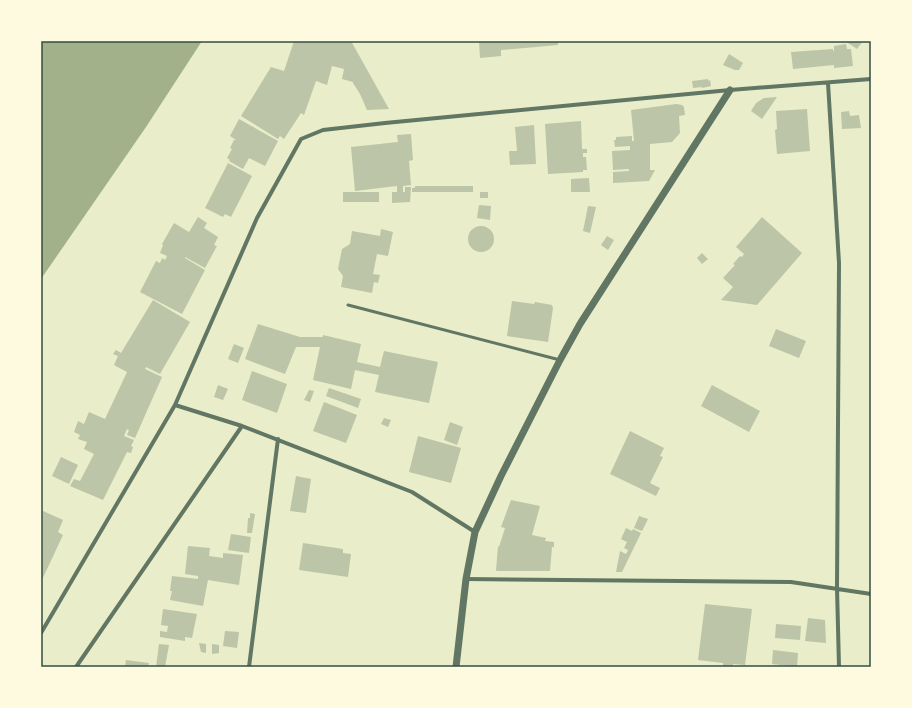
<svg xmlns="http://www.w3.org/2000/svg" width="912" height="708" font-family="Figtree,sans-serif">
  <style>
    .water { fill: #a3b18a }
    .building { fill: #bcc5a7 }
    .lines { fill: none; stroke-linecap: round; stroke-linejoin: round }
    .service { stroke: #617663; stroke-width: 3 }
    .minor { stroke: #617663; stroke-width: 4 }
    .tertiary { stroke: #617663; stroke-width: 7 }
    .neatline { fill: none; stroke: #344e41; stroke-width: 1.5 }
  </style>
  <rect width="100%" height="100%" fill="#e9edc9"/>
  <path class="water" d="M41,41H202L146,127L41,279Z"/>
  <path class="building" d="M294,41H351L389,109L367,110L360,94L353,83V82L342,79L344,69L332,66L327,85L316,81L304,115L301,113L284,139L280,136L278,139L241,116L271,67L284,71Z
    M479,41H558V45L501,50V56L480,58Z
    M845,41H863L857,49Z
    M846,44L847,49H851L853,66L834,68V65L793,69L791,52L833,49V51H834V46Z
    M729,54L743,63L739,70H735L723,65Z
    M708,79V81L710,80L711,86L702,88V87L693,88L692,81Z
    M777,97L762,119L751,111L756,103L764,98Z
    M676,104L682,105L684,107L685,115L679,116L680,133L672,142L650,144V170H655L649,181L613,183V172L629,171V169L613,170L612,151L630,150V146L615,147L614,140H616V137L632,136V141H634L631,110Z
    M807,109L810,151L777,154L775,130L777,129L776,111Z
    M849,111L850,116L859,115L861,128L842,129L841,112Z
    M239,119L278,141L265,166L249,158L243,169L229,161L230,160L227,158L232,149L230,148L234,140H236L230,136Z
    M581,121L582,149H587V153H583V157H586L587,170H583V172L548,174L545,124Z
    M534,125L536,164L510,165L509,151H517L515,127Z
    M411,134L413,160L409,161L411,185L403,186V192H405V187H411L410,202L392,203V192H397V186L355,191L351,147L398,142L397,135Z
    M228,163L252,176L231,217L225,214L223,217L205,208Z
    M589,178L590,192H571V179Z
    M415,186H473V192H412V188H415Z
    M343,192H379V202H343Z
    M480,192H488V198H480Z
    M479,205L491,206L490,220L477,218Z
    M588,206L596,207L590,233L583,231Z
    M198,217L207,223L204,228L218,237L214,245L217,246L205,268L185,257V258L205,270L182,314L140,292L156,261L160,263L162,258L165,260L167,256L160,253L163,245L162,244L174,223L189,232Z
    M762,217L802,253L757,305L721,300L733,287L723,278L735,265L733,264L740,256L742,257L744,254L736,247Z
    M468 239a13 13 0 1 1 26 0a13 13 0 1 1-26 0Z
    M381,229L393,232L388,256L377,254L373,274L380,275L378,283L374,282L372,293L341,287L343,276L338,269L342,249L350,244L352,231L380,236Z
    M607,236L614,240L608,250L601,245Z
    M702,253L708,259L702,264L697,258Z
    M153,300L190,322L160,374L146,367L145,369L162,377L135,438L127,435L129,430L127,429L124,436L134,440L131,446L133,447L131,453L127,452L103,500L70,486L74,479L80,481L94,454L84,449L87,442L78,439L80,435L74,432L78,421L84,424L89,412L105,419L127,372L114,365L118,356L113,354L116,350L121,353Z
    M512,301L534,304L535,302L552,305L553,308L548,342L507,336Z
    M258,324L300,337H323V335L361,344L357,362L380,367L384,351L438,362L429,403L375,392L379,375L355,370L351,389L313,380L320,347H296L285,374L245,359Z
    M776,329L806,341L799,358L769,346Z
    M234,344L244,348L238,363L228,359Z
    M252,371L287,384L277,413L242,400Z
    M218,385L228,389L223,400L214,397Z
    M712,385L760,411L749,432L701,406Z
    M329,388L361,399L358,408L326,396Z
    M309,390L314,391L310,402L304,400Z
    M324,402L357,415L346,443L313,431Z
    M384,418L391,420L388,427L381,424Z
    M450,422L463,427L457,445L444,440Z
    M630,431L664,448L660,456L663,457L650,483L660,488L656,496L610,474Z
    M418,436L461,448L451,483L409,472Z
    M61,457L78,465L69,484L52,476Z
    M296,476L311,479L306,513L290,511Z
    M511,500L540,506L532,535L546,538L545,541L554,542V547H552L550,571H496L498,546L499,547L505,528L501,527Z
    M41,510L63,520L58,532L63,535L41,582Z
    M250,513L255,514L252,533H247L248,518H250Z
    M639,516L648,519L642,531L634,528Z
    M626,528L632,531L633,529L641,533L622,572H616L620,551L626,554L628,550L624,548L627,542L621,539Z
    M231,534L251,537L249,553L228,550Z
    M303,543L343,549V553L351,554L348,577L299,570Z
    M188,546L210,548L209,556L223,558V553L243,555L239,585L208,580L203,606L170,600L172,591H170L172,576L198,579V576L185,574Z
    M705,604L752,609L745,665L733,664V667H723V663L698,660Z
    M163,609L197,614L192,638L185,637V641L160,637V631L167,632L168,626L161,625Z
    M808,618L825,620L826,643L805,641Z
    M776,624L801,626L800,640L775,638Z
    M225,631L239,632L237,648L223,646Z
    M199,643L206,644V653L201,652Z
    M159,644L169,645L165,667H156Z
    M212,644L219,645V653L212,654Z
    M773,650L798,653L797,667L772,664Z
    M126,660L149,663L148,667H125Z"/>
  <g class="lines">
    <path class="service" d="M348,305L560,360"/>
    <path class="minor" d="M828,83L839,263L837,588L839,667
      M175,405L242,426L412,492L475,532
      M466,579L791,582L871,594
      M41,633L175,405L257,218L301,139L323,130L385,123L730,90L871,79
      M76,667L242,426
      M249,667L278,439"/>
    <path class="tertiary" d="M456,667L466,579L475,532L501,476L560,360L580,324L730,90"/>
  </g>
  <rect width="912" height="708" fill="none" stroke="#fefae0" stroke-width="84"/>
  <rect x="42" y="42" width="828" height="624" class="neatline"/>
</svg>
